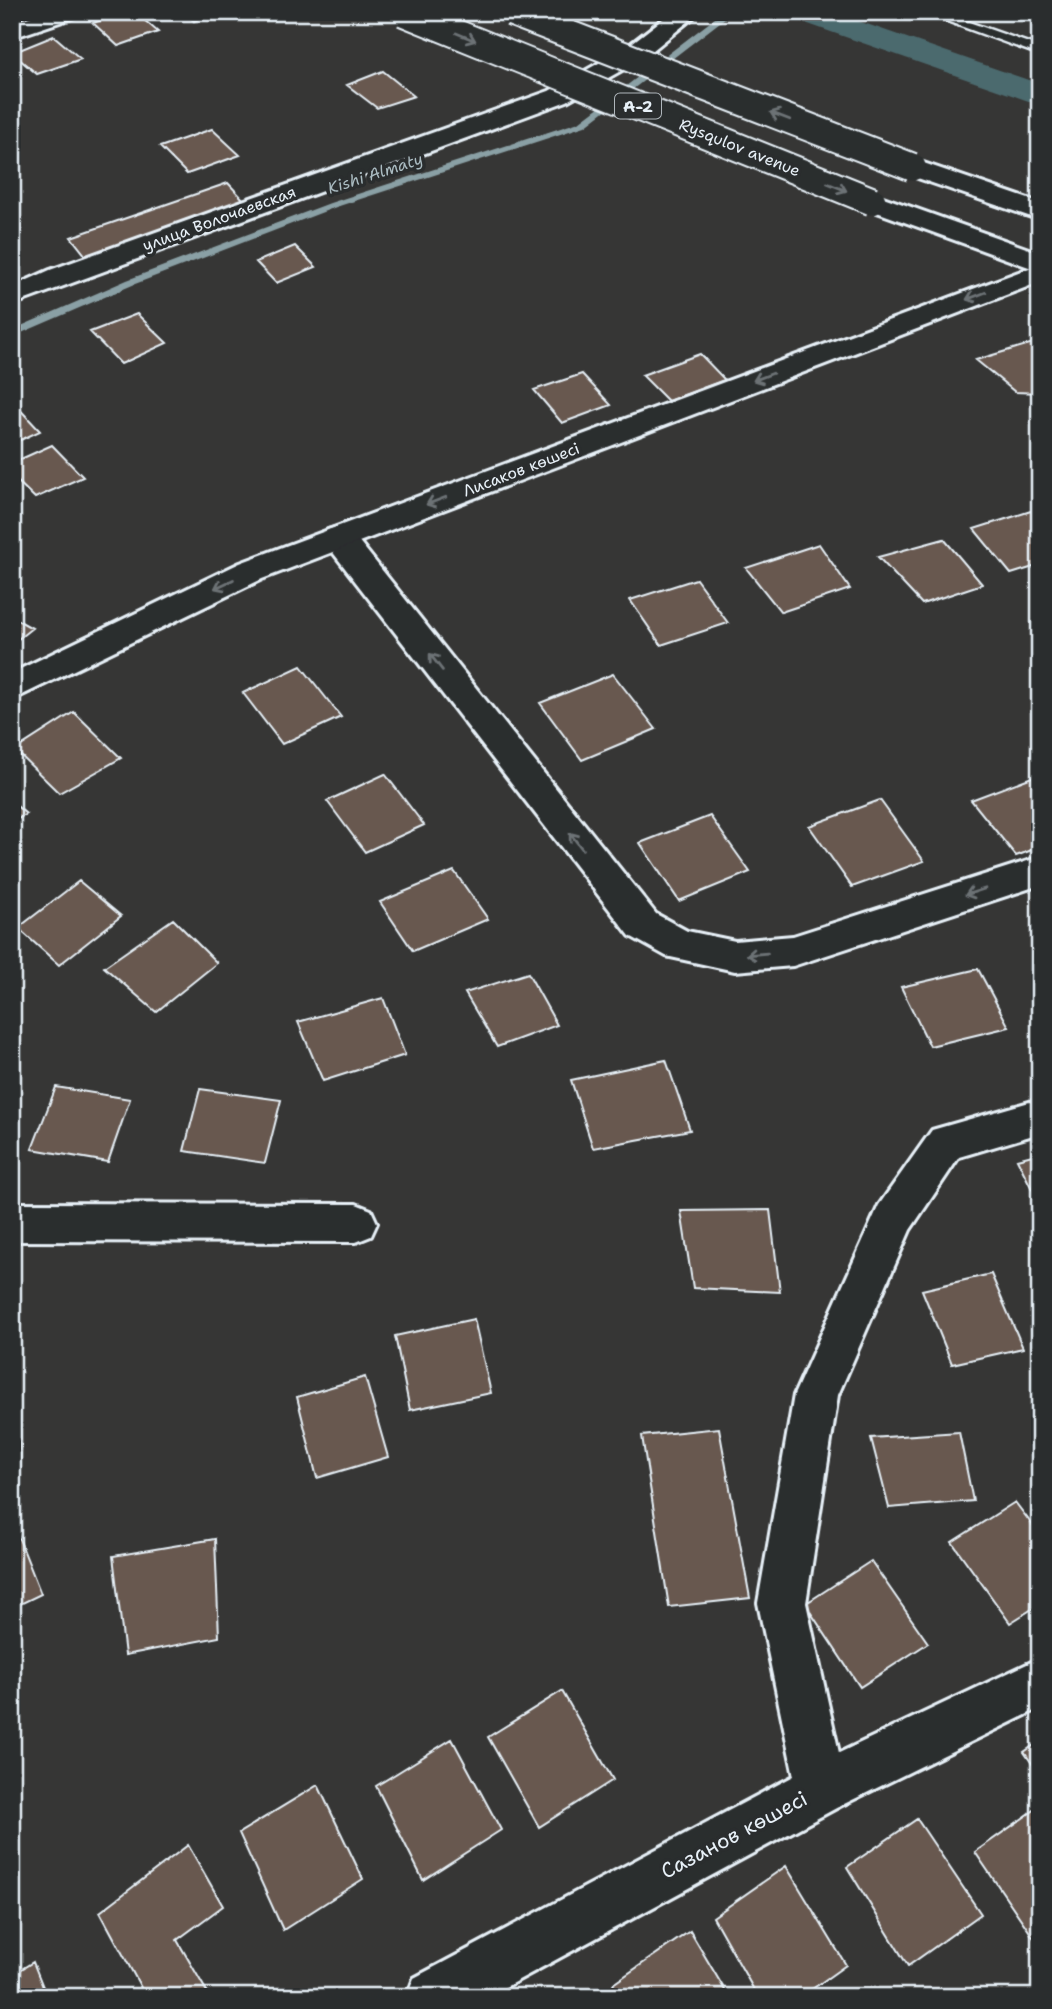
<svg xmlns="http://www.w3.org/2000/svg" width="1052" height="2009" font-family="'Shantell Sans',sans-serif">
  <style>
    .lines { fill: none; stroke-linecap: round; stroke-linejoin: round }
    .stream { fill: #8aa0a5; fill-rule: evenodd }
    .canal { fill: #4c6a6e; fill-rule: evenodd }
    .building { fill: #685950; stroke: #e8f1f8; stroke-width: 2 }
    .service-casing { stroke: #e8f1f8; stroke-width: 5 }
    .minor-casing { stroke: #e8f1f8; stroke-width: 6 }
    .tertiary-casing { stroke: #e8f1f8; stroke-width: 6 }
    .primary-casing { stroke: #e8f1f8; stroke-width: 6 }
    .service { fill: #2a2d2e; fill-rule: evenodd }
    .minor { fill: #2a2d2e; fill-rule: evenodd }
    .tertiary { fill: #2a2d2e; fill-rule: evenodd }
    .primary { fill: #2a2d2e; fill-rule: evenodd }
    .primary-bridge-casing { stroke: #e8f1f8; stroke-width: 31; stroke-linecap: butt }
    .primary-bridge { stroke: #2a2d2e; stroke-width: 27 }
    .oneway { stroke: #6c7275 }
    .labels { text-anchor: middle; stroke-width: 7; stroke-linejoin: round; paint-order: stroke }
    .shield { fill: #2a2d2e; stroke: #afb6bb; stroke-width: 2 }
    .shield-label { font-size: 16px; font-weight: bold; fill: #e8f1f8 }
    .far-street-label { font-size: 16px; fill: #e8f1f8; stroke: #2a2d2e }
    .far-water-label { font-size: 16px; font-style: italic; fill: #aabbc1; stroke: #2a2d2e }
    .near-street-label { font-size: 21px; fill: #e8f1f8; stroke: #2a2d2e }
  </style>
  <rect width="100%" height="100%" fill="#363635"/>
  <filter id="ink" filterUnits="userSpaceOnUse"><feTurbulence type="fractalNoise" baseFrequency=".0143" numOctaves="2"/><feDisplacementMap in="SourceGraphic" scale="14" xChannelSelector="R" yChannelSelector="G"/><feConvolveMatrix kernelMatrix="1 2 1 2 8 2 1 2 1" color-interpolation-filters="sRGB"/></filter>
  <g filter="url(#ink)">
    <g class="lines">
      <path class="stream" d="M723,12H733L585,126L336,207L135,284L12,337V330L127,280L330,203L579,122Z"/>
      <path class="canal" d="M787,12H832L1040,84V105L791,18Z"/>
    </g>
    <path class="building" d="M125,12H135L158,32L118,46L93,23Z
      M182,12H216L194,21Z
      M54,36L81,59L37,74L12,53Z
      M383,71L414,96L377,108L347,85Z
      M212,129L240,155L187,174L160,147Z
      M228,183L245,201L86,256L71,237Z
      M295,246L316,267L276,283L256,262Z
      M137,314L167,343L121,364L90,332Z
      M1040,341V393L1015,392L976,360Z
      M700,354L725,380L668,401L642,375Z
      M582,374L611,405L562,423L534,390Z
      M12,401L40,431L12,444Z
      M52,445L83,477L35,498L12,476V463Z
      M1031,511L1040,522V565L1011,574L974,529Z
      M944,539L982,584L922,604L878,557Z
      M819,544L850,589L781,612L746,568Z
      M696,579L728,623L661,645L630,600Z
      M12,617L32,628L12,644Z
      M301,666L341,717L282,744L243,693Z
      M613,674L656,729L582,760L540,703Z
      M74,712L121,758L59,793L15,750Z
      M385,774L424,825L365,852L327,801Z
      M1040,774V847L1016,856L971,800Z
      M880,800L924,861L852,887L809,826Z
      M12,802L26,814L12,823Z
      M710,816L750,872L679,901L640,843Z
      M454,871L488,919L413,951L380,902Z
      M79,881L121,916L59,965L18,928Z
      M173,919L217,963L156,1012L104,967Z
      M978,969L1009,1027L930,1046L901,987Z
      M528,973L557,1025L497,1047L465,993Z
      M383,998L405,1055L323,1081L298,1022Z
      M666,1060L690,1130L593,1148L571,1080Z
      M56,1087L130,1099L108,1162L32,1149Z
      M200,1089L281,1100L265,1163L184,1151Z
      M1040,1153V1205L1017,1159Z
      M770,1210L780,1292L693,1288L681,1211Z
      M991,1274L1023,1348L952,1364L922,1290Z
      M474,1319L491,1393L410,1410L395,1336Z
      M365,1377L388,1457L317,1478L297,1397Z
      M19,1412L20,1489L12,1490V1413Z
      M719,1428L750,1598L669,1607L642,1436Z
      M959,1432L973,1501L889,1508L871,1438Z
      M1015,1502L1040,1535V1604L1010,1623L952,1542Z
      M12,1521L41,1594L12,1608Z
      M215,1539L219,1637L125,1655L113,1556Z
      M871,1561L928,1643L860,1687L805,1604Z
      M562,1691L613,1780L539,1827L488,1737Z
      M452,1739L501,1830L423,1880L376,1786Z
      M1040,1741V1775L1024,1752Z
      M318,1785L363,1879L283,1930L239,1833Z
      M1040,1806V1947L975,1852Z
      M917,1819L981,1914L908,1966L847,1867Z
      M188,1845L223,1906L177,1940L210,1997H146L100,1912Z
      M786,1866L846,1965L801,1997H758L713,1917Z
      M690,1931L729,1997H621L613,1984Z
      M33,1962L47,1997H12V1975Z"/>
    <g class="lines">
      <g class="service-casing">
        <path id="service" d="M922,12H940L1040,47V55Z"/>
      </g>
      <g class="minor-casing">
        <path id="minor" d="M672,12H700L642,59L567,101L12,305V287L50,270L549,91L624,49Z
          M339,527L350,530L656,914L687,931L735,941L793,936L1040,857V885L793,966L735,971L666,956L630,936L328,546L323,538L328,530Z
          M1040,1099V1133L959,1157L910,1230L838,1395L806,1603L839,1753L1040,1658V1708L840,1806L487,1997H407L414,1978L794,1776L758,1603L794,1395L879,1205L932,1130Z
          M12,1203L356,1204L371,1210L377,1223L371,1236L356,1242L12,1241Z"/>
      </g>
      <g class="tertiary-casing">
        <path id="tertiary" d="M43,12H79L75,17L12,38V23Z
          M1040,264V282L262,579L12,700V673L240,563Z"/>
      </g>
      <g class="primary-casing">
        <path id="primary" d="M912,159L1040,203V220L903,173L899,167L903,161Z
          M872,193L1040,253V271L863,207L859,201L863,195Z"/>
      </g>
      <use href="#service" class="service"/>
      <use href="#minor" class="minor"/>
      <use href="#tertiary" class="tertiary"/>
      <use href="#primary" class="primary"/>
      <g class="primary-bridge-casing">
        <path id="primary-bridge" d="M403,12L872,201
          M511,12L912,167"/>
      </g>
      <use href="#primary-bridge" class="primary-bridge"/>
    </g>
    <defs><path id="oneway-shaft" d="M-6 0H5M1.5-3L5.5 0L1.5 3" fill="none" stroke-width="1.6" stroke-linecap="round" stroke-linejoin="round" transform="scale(1.75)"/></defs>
    <g class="oneway">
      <use href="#oneway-shaft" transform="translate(466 37) rotate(22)"/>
      <use href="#oneway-shaft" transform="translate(780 116) rotate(-159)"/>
      <use href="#oneway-shaft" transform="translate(837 187) rotate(22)"/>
      <use href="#oneway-shaft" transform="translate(976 296) rotate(159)"/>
      <use href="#oneway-shaft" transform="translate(763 377) rotate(159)"/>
      <use href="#oneway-shaft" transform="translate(436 501) rotate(159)"/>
      <use href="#oneway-shaft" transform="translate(224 584) rotate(154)"/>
      <use href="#oneway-shaft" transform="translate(436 662) rotate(-128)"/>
      <use href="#oneway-shaft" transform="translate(576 841) rotate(-128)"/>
      <use href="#oneway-shaft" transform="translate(975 892) rotate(162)"/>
      <use href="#oneway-shaft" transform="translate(757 954) rotate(175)"/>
    </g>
  </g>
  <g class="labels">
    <rect class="shield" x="615" y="93.5" width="46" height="25" rx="5"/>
    <g class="shield-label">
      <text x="638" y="112">A-2</text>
    </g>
    <g class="far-street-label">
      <text transform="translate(740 147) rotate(22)" y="6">Rysqulov avenue</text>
      <text transform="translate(219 218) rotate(-20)" y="6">улица Волочаевская</text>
      <text transform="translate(521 469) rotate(-21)" y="6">Лисаков көшесі</text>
    </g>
    <g class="far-water-label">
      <text transform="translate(375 173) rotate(-18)" y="6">Kіshі Almaty</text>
    </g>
    <g class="near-street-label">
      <text transform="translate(734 1835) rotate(-28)" y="7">Сазанов көшесі</text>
    </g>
  </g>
  <rect width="1052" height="2009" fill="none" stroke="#2a2d2e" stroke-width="42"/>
  <rect x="21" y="21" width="1010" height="1967" fill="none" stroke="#e8f1f8" stroke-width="2.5" filter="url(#ink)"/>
</svg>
